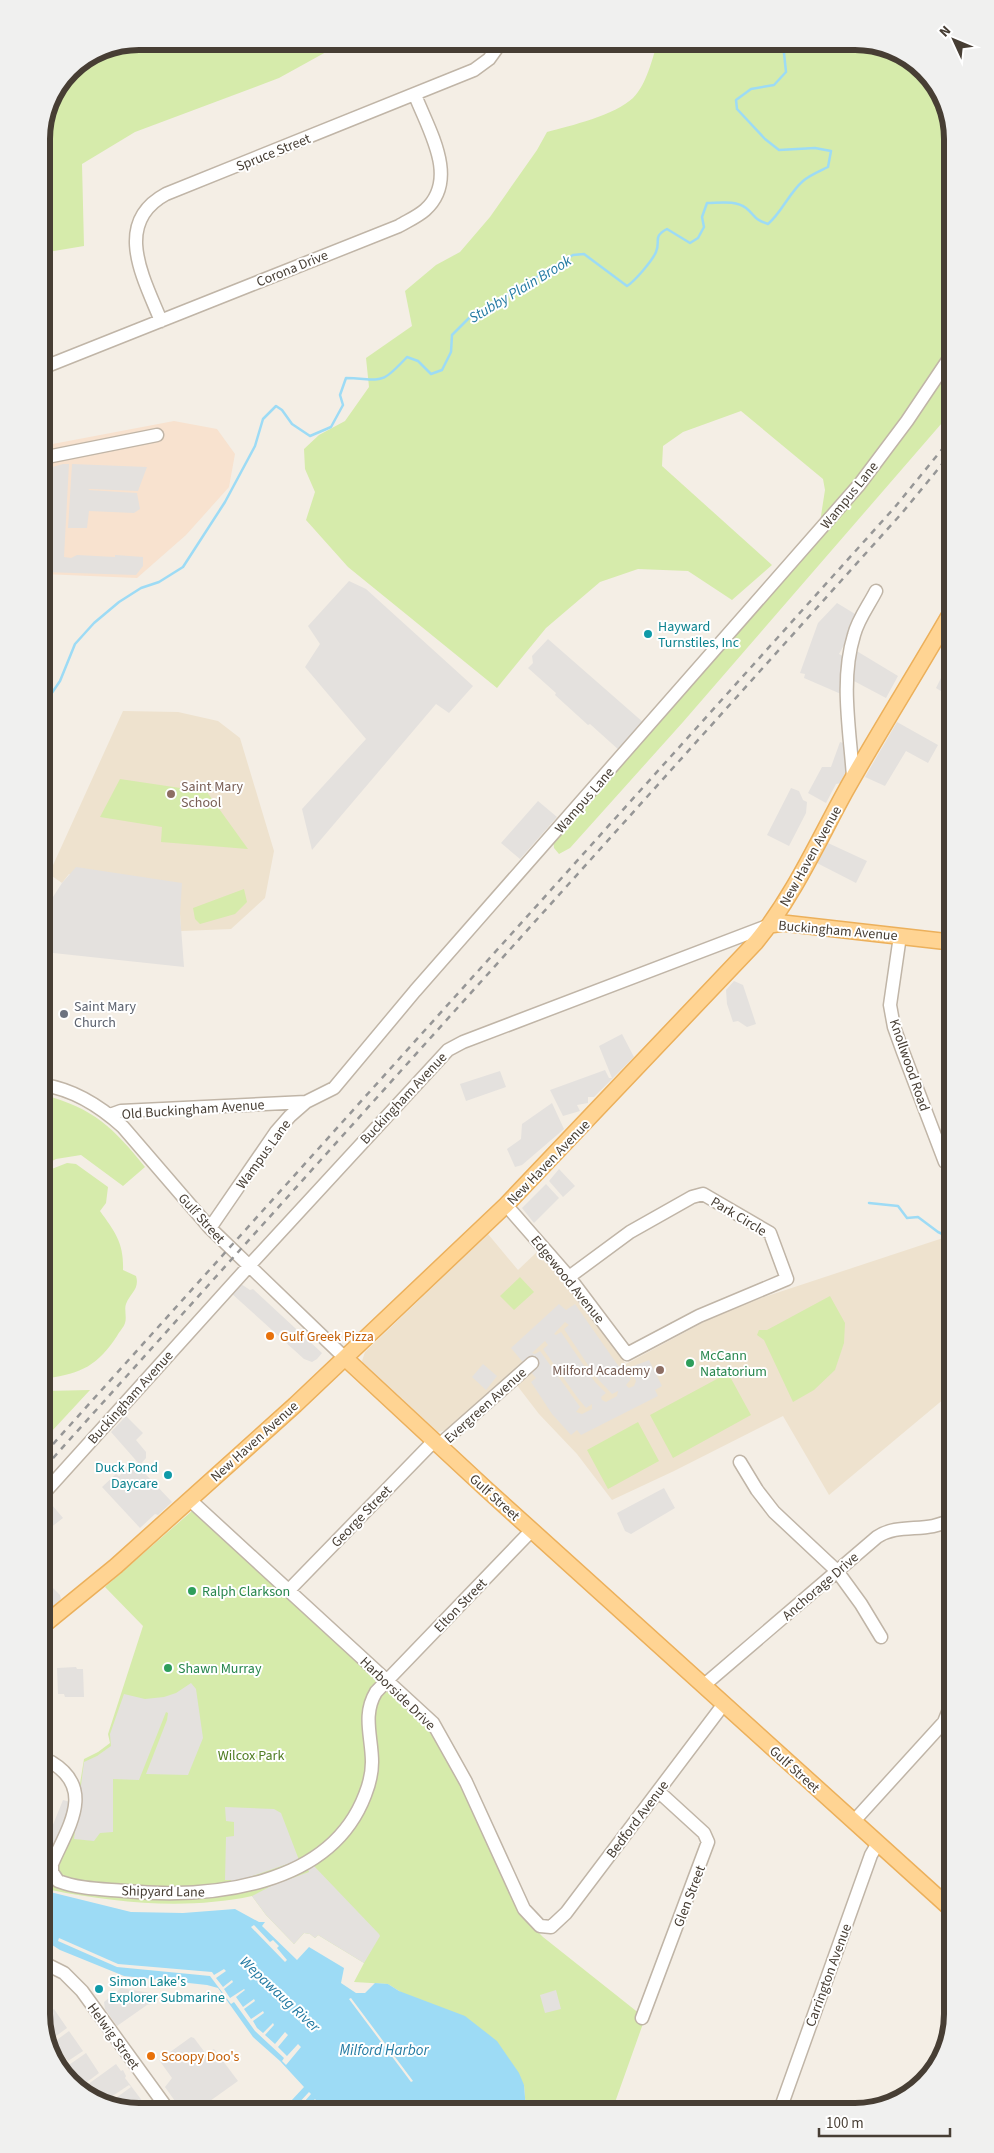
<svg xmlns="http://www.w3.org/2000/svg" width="994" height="2153" font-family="'Source Sans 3',sans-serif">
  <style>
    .commercial { fill: #f8e2cf }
    .education { fill: #eee2ce }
    .green { fill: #d6ebab }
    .parking { fill: #e4e1de; fill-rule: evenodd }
    .water { fill: #9ddbf5 }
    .pier { fill: #f4eee5 }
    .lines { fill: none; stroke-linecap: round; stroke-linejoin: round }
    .stream { stroke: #9ddbf5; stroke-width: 2.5 }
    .minor-casing { stroke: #c0b5a7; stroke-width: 15 }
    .major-casing { stroke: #ecb05b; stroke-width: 18 }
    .minor { stroke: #fff; stroke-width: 12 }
    .major { stroke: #ffd493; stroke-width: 15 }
    .rail { stroke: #969696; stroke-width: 2.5; stroke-dasharray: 6 6; stroke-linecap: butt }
    .culture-dot { fill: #0f9aa8; stroke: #fff; stroke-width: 2 }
    .education-dot { fill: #8d6e63; stroke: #fff; stroke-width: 2 }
    .worship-dot { fill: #6b7280; stroke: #fff; stroke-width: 2 }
    .food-dot { fill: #e8710a; stroke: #fff; stroke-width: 2 }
    .leisure-dot { fill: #2e9e5b; stroke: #fff; stroke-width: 2 }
    .labels { text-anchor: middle; stroke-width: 4; stroke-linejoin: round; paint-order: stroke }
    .street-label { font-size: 14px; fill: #473e34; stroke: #fff }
    .culture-label { font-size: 14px; fill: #0d838f; stroke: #fff; text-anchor: start }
    .education-label { font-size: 14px; fill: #785e54; stroke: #fff; text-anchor: start }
    .worship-label { font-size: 14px; fill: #5b616d; stroke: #fff; text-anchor: start }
    .food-label { font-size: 14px; fill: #c56008; stroke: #fff; text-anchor: start }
    .leisure-label { font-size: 14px; fill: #27864d; stroke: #fff; text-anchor: start }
    .park-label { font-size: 14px; fill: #507d23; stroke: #fff }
    .water-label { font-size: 15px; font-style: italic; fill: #237aa2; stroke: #fff }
    .rim { fill: none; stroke: #473e34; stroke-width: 6 }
  </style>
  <rect width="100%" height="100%" fill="#f4eee5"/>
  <path class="commercial" d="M174,421L217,429L235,454L229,487L186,535L137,578L43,574L42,446Z
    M43,624H53L51,674L43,682Z"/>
  <path class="education" d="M123,711L178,712L218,721L240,738L274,851L265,898L231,929L181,931L180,914L69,874L62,883L49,874Z
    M488,1234L518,1270L538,1251L574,1291L626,1364L728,1309L943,1238L951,1241V1393L829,1495L783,1416L674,1471L612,1500L577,1454L539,1414L509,1375L447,1430L438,1432L364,1365L362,1361L365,1352Z"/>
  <path class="green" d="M139,41H346L279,78L135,132L82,164L84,246L42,253L41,133L49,102L70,70L102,49Z
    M658,41H861L915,62L947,108L948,416L683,722L570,848L559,854L554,848L553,839L671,709L751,612L818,535L825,490L823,479L741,411L683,432L663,446L662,466L772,565L732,600L688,571L638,569L600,582L546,628L497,688L348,567L306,520L315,492L305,469L304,449L319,435L345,421L369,387L366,358L412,326L405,291L436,265L460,252L490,217L537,150L547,132C570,126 615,115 633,98C647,84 652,59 658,41Z
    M120,779L207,792L248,849L161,842L162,827L100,817Z
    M244,889L247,902L235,914L200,924L195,919L193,908Z
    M44,1095C93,1108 114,1128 145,1167L123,1186L81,1155L56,1159L44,1165Z
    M67,1163L76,1164L108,1187L106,1203L100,1211C115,1232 124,1243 123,1270L136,1276C140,1289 130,1293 126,1304C124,1309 127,1317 125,1323C124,1327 119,1332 117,1336C98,1365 81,1374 48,1378L45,1377L44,1172Z
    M520,1277L534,1292L514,1310L500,1296Z
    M830,1296L845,1323L844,1343L835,1370L814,1390L793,1402L764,1340L757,1335L759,1330H767Z
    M728,1373L751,1415L673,1458L650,1415Z
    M90,1390L52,1431L45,1437V1391Z
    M638,1422L659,1461L608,1489L587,1450Z
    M192,1511L427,1726L466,1795L522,1916L543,1937L645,2018L613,2108L526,2109L524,2085L399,1991L388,1984L354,1982L364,1963L318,1935L315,1938L310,1934L304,1933L294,1944L266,1915L252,1896C187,1910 116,1903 51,1890L60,1858L71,1839L84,1759L98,1752L110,1743L108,1734L143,1626L105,1587Z"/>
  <path class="parking" d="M63,464H69L64,557L71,558L77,555L115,557V555L143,557V566L136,575L43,572V550L46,547L48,520L42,519V471H48L49,468Z
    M72,464L147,467L138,491L90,489L88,490L137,493L140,509L134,513L89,511L87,528H68Z
    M349,581L366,589L473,686L449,713L436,704L312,850L302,809L366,739L305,667L320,644L308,626Z
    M837,603L860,617L839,654L846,658L841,694L804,678L805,674L800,673L818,623Z
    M548,639L644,723L620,751L590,724L588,725L555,695L556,693L528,668L533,663L532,656Z
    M855,650L898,676L886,698L852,680Z
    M943,674L949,678V696L936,688Z
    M897,722L938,745L928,763L906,751L885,786L865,777Z
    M840,742L846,744L848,772L841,783L836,784L826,803L808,793L822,767H831Z
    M791,788L799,791L803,800L807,802L806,813L789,846L767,835Z
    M538,801L557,817L520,859L501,843Z
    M828,843L867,861L856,883L817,863Z
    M76,867L182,883L180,914L184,967L44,952V911L62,883Z
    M734,981L743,985L756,1024L747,1027L738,1021L733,1022L727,1004L726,990Z
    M622,1034L634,1057L594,1097H588V1103L577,1105L580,1111L563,1116L550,1090L605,1070L609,1078H612L599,1046Z
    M500,1071L506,1087L466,1101L460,1084Z
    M552,1103L564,1129L522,1165L515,1167L507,1149L521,1139L522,1124Z
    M559,1169L575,1186L563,1197L549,1181Z
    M546,1184L559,1198L534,1223L522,1208Z
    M241,1284L250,1290L253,1289L322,1353L317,1359L312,1362L304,1359L231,1293Z
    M559,1304L566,1310L575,1304L617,1364L631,1379L626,1385L629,1388L634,1386L636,1381L629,1368L649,1360L662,1386L655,1390L658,1396L581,1435L577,1430L571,1435L552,1414L531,1382L536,1378L511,1348ZM565,1322L569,1325L564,1329L596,1377L612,1394L618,1391L617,1396L606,1402L602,1400L601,1397L606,1393L595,1382L561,1332L556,1335L554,1334ZM545,1341L548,1345L543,1349L577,1397L586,1408L592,1404V1409L582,1414L576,1412L580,1407L540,1351L535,1354L532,1353Z
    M483,1364L497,1376L486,1390L472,1377Z
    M126,1416L143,1433L136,1440L146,1452V1458L140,1465L111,1432Z
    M134,1462L172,1502L158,1515L155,1514L140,1528L102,1487L116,1474L119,1476Z
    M664,1488L675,1508L631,1534L625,1531L617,1513Z
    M47,1499L63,1518L45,1532V1502Z
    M45,1580L60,1595L61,1599L51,1608L48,1606L45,1608Z
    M76,1667L77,1669H83L84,1697H65L64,1694H58L57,1668Z
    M48,1673L53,1675V1699L46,1697V1680Z
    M191,1683L196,1689L203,1738L188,1775L146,1774L167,1720L168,1713L166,1712L139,1780L113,1779V1832L100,1833L94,1841L74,1839L84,1762L97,1756L111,1746L110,1734L124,1694L145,1699L164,1697L176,1693Z
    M63,1800L74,1803L56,1854L46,1861V1842Z
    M225,1807L274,1809L281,1813L299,1860L232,1883L231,1880H225L226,1837L234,1836V1822L226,1821Z
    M314,1866L379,1934L380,1936L364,1963L318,1935L315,1938L310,1934L304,1933L294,1944L266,1915L252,1896L273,1885L309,1872L308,1869Z
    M121,1988L156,1994L155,2003L147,2005L117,2026L105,2009L104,2002Z
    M556,1990L561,2009L545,2013L540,1995Z
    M54,2009L67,2028L52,2039L47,2031L46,2014Z
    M69,2031L83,2051L68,2061L54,2042Z
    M191,2037L194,2038L206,2054L214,2049L238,2081L196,2111H182L165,2087L172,2078L159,2060Z
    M86,2053L99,2073L79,2088L63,2069Z
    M116,2064L121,2071L123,2070L126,2076L125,2078L146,2106L138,2111L133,2112L109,2103L131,2087L129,2085L105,2101L83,2093L80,2090Z"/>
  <path class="water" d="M46,1891L131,1912L183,1913L235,1909L259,1922H265L262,1926L297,1960L309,1947L344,1968L341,1983L356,1993H365L375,1983L388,1984L399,1991L465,2016L497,2041L519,2073L524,2085L526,2109L324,2110L315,2099L305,2110H299L298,2109L311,2094L309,2092L296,2106L291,2101L304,2087L280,2061L253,2037L218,1988L207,1985L124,1976L60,1950L49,1943L46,1938Z"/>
  <path class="pier" d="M254,1925L270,1942L273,1940L279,1946L277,1948L287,1960L285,1962L251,1927Z
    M59,1938L118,1964L212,1972L214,1975L224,1969L226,1971L216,1978L223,1987L232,1980L233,1982L224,1989L230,1998L244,1989L245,1990L236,1997L243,2007L254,1999L255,2001L244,2009L251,2019L263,2011L264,2013L253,2021L257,2028L263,2033L273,2023L274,2025L265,2035L275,2044L285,2032L288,2035L278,2047L287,2056L298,2044L301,2047L286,2065L282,2061L284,2058L255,2031L234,2002L231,2004L210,1976L117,1967L58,1941Z
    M351,1998L413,2081L411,2082L349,1999Z"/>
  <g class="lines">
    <path class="stream" d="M43,706L60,681L75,644L94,623L119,602L141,588L159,582L183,567L225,502L255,446L263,419L276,406L282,410L292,424L310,436L331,427L343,405L340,395L346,378C383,379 380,386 407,357L418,361L431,374L442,370L451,352L452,335L469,318L573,255L584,254L627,286C635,281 652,261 656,252C661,241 652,237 667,229L690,243L698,238L704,227L702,217L707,203C719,203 736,200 746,208C756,216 753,219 768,224C782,212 789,193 803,181C810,175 820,171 828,167L831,151L815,148L779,150L765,139L737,109L736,100L751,89L774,85L786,72L784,53L778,41
      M869,1203L898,1206L907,1218L918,1217L938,1232L951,1238"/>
    <g class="minor-casing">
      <path id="minor" d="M161,321C144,279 112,223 166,194L474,70L489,59L502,41
        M42,368L399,226C407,221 417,217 425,210C460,179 428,129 415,95
        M42,458L157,435
        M853,777C850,731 840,680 854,635C858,619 869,605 876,591
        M900,936L890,1005L894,1027L903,1052L945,1162
        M44,1085C75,1090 100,1106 123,1127L210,1228L345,1358
        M110,1115L121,1111L306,1102
        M506,1205L569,1277L627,1354L699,1316L787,1279L770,1233L703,1194L692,1197L630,1232L569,1277
        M210,1228L276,1132L290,1116L306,1102L334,1088L415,991L859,485L907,421L948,360
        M438,1446L532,1363
        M740,1462L757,1490L774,1512L837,1571L861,1604L881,1637
        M45,1492L248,1267L448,1050L463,1042L770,925
        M190,1500L433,1723L466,1782L524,1909L540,1926L551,1927L566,1913L723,1705
        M289,1590L433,1442
        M703,1686L877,1537C900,1522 928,1534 951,1519
        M944,1722L952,1702
        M51,1762C96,1789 68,1827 52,1864V1872L58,1881C79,1889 103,1889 125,1891C211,1899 330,1887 365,1795C369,1785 372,1774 372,1762C372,1737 362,1715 376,1692L532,1530
        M854,1821L944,1722L952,1718
        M46,1964L64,1973L82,1991L169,2111
        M642,2018L708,1842L704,1833L658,1791
        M781,2107L871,1855L878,1843"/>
    </g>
    <g class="major-casing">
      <path id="major" d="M770,925L783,923L950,942
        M345,1358L485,1488L952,1910
        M45,1624L116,1566L295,1405L506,1205L756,942C793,897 817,843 845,792C878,733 915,675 949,616"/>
    </g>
    <use href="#minor" class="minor"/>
    <use href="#major" class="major"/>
    <path class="rail" d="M45,1453L895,507L948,442
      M45,1467L902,513L948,457"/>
  </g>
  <g class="culture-dot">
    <circle cx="648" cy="634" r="5"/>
    <circle cx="168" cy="1475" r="5"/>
    <circle cx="99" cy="1989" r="5"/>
  </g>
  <g class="education-dot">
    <circle cx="171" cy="794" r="5"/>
    <circle cx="660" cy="1370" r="5"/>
  </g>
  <circle class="worship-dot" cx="64" cy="1014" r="5"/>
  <g class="food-dot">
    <circle cx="270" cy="1336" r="5"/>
    <circle cx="151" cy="2056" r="5"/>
  </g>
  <g class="leisure-dot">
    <circle cx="690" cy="1363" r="5"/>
    <circle cx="192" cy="1591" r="5"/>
    <circle cx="168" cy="1668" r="5"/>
  </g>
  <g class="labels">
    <g class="street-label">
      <text transform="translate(273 152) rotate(-22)" y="5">Spruce Street</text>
      <text transform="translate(292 268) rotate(-22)" y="5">Corona Drive</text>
      <text transform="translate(849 495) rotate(-51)" y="5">Wampus Lane</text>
      <text transform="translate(584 800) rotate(-49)" y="5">Wampus Lane</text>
      <text transform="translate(810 856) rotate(-61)" y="5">New Haven Avenue</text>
      <text transform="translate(838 930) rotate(5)" y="5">Buckingham Avenue</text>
      <text transform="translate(910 1065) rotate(71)" y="5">Knollwood Road</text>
      <text transform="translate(403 1098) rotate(-47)" y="5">Buckingham Avenue</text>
      <text transform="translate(193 1109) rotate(-4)" y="5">Old Buckingham Avenue</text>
      <text transform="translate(263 1154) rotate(-54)" y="5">Wampus Lane</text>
      <text transform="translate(548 1162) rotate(-46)" y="5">New Haven Avenue</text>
      <text transform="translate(739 1216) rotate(31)" y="5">Park Circle</text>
      <text transform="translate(202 1218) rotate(48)" y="5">Gulf Street</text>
      <text transform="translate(568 1279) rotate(51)" y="5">Edgewood Avenue</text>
      <text transform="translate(130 1397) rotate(-48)" y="5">Buckingham Avenue</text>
      <text transform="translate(485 1405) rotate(-42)" y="5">Evergreen Avenue</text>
      <text transform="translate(254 1441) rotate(-42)" y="5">New Haven Avenue</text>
      <text transform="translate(495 1497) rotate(42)" y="5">Gulf Street</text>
      <text transform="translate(361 1516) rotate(-46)" y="5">George Street</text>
      <text transform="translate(820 1586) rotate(-41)" y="5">Anchorage Drive</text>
      <text transform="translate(460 1605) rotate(-46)" y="5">Elton Street</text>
      <text transform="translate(398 1693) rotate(44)" y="5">Harborside Drive</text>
      <text transform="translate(795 1769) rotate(42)" y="5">Gulf Street</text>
      <text transform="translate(637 1819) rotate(-53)" y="5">Bedford Avenue</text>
      <text transform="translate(163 1891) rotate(1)" y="5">Shipyard Lane</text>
      <text transform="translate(689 1896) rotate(-69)" y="5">Glen Street</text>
      <text transform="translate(828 1975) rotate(-70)" y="5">Carrington Avenue</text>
      <text transform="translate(114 2036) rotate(54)" y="5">Helwig Street</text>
    </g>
    <g class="culture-label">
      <text x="658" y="631">Hayward<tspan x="658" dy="16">Turnstiles, Inc</tspan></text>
      <text x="158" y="1472" text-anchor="end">Duck Pond<tspan x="158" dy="16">Daycare</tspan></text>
      <text x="109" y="1986">Simon Lake's<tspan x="109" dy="16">Explorer Submarine</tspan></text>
    </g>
    <g class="education-label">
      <text x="181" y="791">Saint Mary<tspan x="181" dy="16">School</tspan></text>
      <text x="650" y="1375" text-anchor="end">Milford Academy</text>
    </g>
    <g class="worship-label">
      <text x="74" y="1011">Saint Mary<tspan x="74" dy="16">Church</tspan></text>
    </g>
    <g class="food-label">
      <text x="280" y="1341">Gulf Greek Pizza</text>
      <text x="161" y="2061">Scoopy Doo's</text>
    </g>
    <g class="leisure-label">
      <text x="700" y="1360">McCann<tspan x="700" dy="16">Natatorium</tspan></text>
      <text x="202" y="1596">Ralph Clarkson</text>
      <text x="178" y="1673">Shawn Murray</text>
    </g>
    <g class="park-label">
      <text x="251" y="1760">Wilcox Park</text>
    </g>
    <g class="water-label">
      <text transform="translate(520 289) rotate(-31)" y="5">Stubby Plain Brook</text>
      <text transform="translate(280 1994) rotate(43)" y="5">Wepawaug River</text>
      <text x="384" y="2055">Milford Harbor</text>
    </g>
  </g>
  <path d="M0 0H994V2153H0ZM139 50H855A89 89 0 0 1 944 139V2014A89 89 0 0 1 855 2103H139A89 89 0 0 1 50 2014V139A89 89 0 0 1 139 50Z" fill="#f0f0ef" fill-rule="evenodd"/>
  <path class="rim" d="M139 50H855A89 89 0 0 1 944 139V2014A89 89 0 0 1 855 2103H139A89 89 0 0 1 50 2014V139A89 89 0 0 1 139 50Z"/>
  <g transform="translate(954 40) rotate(314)" stroke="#ffffff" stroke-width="4" paint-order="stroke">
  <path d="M0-4L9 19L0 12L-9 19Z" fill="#473e34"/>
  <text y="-8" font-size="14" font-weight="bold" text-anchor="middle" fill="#473e34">N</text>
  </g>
  <path d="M819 2128v8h131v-8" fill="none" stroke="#473e34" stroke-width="2.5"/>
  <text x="826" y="2128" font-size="15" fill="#473e34" stroke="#ffffff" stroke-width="4" paint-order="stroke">100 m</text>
</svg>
